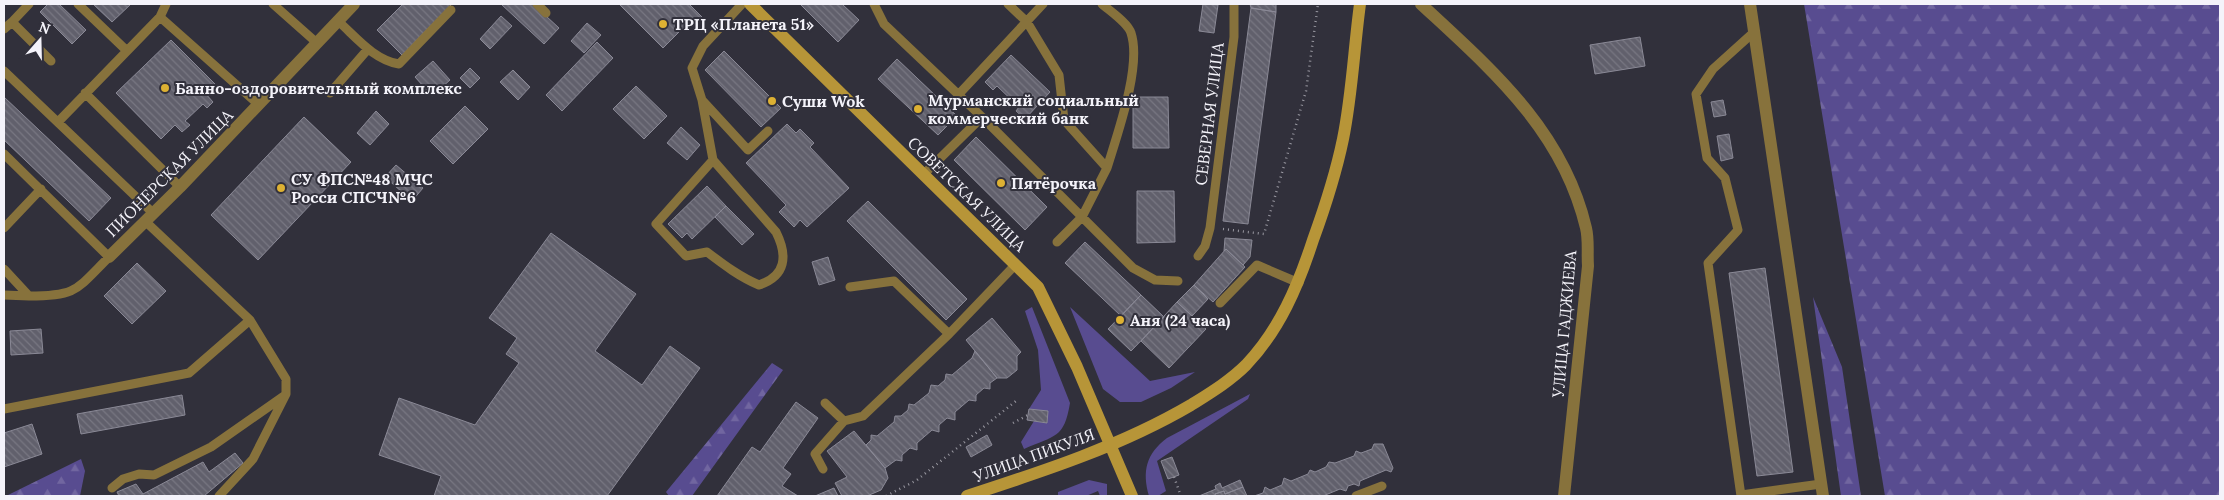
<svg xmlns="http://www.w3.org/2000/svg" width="2224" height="500" font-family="Lora,serif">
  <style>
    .grass { fill: #584c90 }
    .forest { fill: url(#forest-firs) }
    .building { fill: url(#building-back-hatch); stroke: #8a8996 }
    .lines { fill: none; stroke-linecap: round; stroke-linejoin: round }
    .path { stroke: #9998a1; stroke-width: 2.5; stroke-dasharray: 1 4; stroke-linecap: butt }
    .lane { stroke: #87723c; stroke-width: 9 }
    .street { stroke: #87723c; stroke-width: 12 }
    .secondary { stroke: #b79538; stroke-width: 12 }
    .poi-dot { fill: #ddb133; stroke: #31303b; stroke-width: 2 }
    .labels { text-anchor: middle; stroke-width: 4; stroke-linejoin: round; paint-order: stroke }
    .poi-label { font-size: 16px; font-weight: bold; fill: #f4f3fa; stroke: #31303b; text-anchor: start }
    .street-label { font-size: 16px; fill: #f4f3fa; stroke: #31303b }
  </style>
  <defs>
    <pattern id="forest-firs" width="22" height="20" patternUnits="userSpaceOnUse" patternTransform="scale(1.25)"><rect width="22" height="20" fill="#584c90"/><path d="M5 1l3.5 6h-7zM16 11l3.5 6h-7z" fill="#7166a0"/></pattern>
    <pattern id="building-back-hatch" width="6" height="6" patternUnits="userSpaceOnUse" patternTransform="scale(1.25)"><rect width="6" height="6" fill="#61606c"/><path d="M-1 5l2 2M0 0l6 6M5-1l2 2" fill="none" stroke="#787782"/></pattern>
  </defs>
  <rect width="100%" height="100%" fill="#31303b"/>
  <path class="grass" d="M1032,307L1070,403C1064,439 1055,435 1024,449L1021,442L1034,421L1047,423L1048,412L1029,409L1041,390L1038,350L1025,311Z
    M1070,307L1150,381L1195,372L1171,388L1141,402H1120L1103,389Z
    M1250,394L1248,399L1157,461L1166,491L1158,496H1149C1142,471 1146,454 1167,438Z
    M1089,480L1107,484V496H1100L1098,491L1086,496H1058V492Z"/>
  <path class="forest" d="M1804,4H2220V496H1885Z
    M1813,297L1842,367L1861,496H1841Z
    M772,363L783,370L692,496H669L666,492Z
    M81,459L85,471L80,496H6Z"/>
  <path class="building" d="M48,4H59L86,30L72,44L40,12Z
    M93,4H131L112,22Z
    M403,4H452L402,55L377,30Z
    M501,4H533L559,28L544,44Z
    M619,4H689L702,17L692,26L688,23L663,48Z
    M800,4H842L859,20L838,42Z
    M1203,4L1218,5L1214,33L1199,31Z
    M1250,4H1276V12L1251,8Z
    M1251,8L1276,12L1248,224L1223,221Z
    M501,16L512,26L490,49L480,39Z
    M587,23L601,35L584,53L571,41Z
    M1640,37L1645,66L1595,74L1590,45Z
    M171,40L215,84L205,93L213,102L207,108L203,104L185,121L190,125L182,132L175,125L161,139L116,93Z
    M597,42L613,58L562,111L546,95Z
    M724,51L781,108L761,127L705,70Z
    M1011,55L1050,92L1025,119L1016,111L1019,107L997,86L993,90L985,82Z
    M897,59L957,116L938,135L878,79Z
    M433,61L450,80L432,96L415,77Z
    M470,68L480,78L470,88L460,78Z
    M513,70L530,87L518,100L500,82Z
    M636,86L667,116L644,139L613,109Z
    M4,97L111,198L89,221L4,140Z
    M1133,97H1168L1169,148H1133Z
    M1723,100L1726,115L1714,117L1711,102Z
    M465,106L488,129L453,164L430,141Z
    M376,111L389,124L370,145L357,133Z
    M304,117L351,162L258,260L211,215Z
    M787,124L796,133L800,129L814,143L810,147L849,188L807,227L800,220L794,227L779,212L786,205L746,163Z
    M681,127L700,145L687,160L667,143Z
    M1729,134L1733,158L1721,161L1717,136Z
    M976,137L1047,207L1025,230L954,160Z
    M396,165L423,188L412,201L385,177Z
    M707,186L726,206L692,239L687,233L682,238L668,224Z
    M1137,191H1174L1175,242L1137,243Z
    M868,201L967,299L946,320L847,221Z
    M726,206L754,234L742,245L715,217Z
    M551,233L636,294L595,351L642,385L670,346L700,368L607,496H434L441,476L379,455L399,398L475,425L519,363L506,354L517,338L489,318Z
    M1225,238L1252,240L1250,257L1243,265L1226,249L1224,251Z
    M1085,242L1141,295L1121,316L1065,263Z
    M1226,249L1245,267L1213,302L1194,285Z
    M828,257L835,280L819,285L812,262Z
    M137,263L166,291L132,324L104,296Z
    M1765,268L1793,472L1757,476L1729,273Z
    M1194,285L1208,299L1192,316L1177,302Z
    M1141,295L1164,317L1131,351L1108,329Z
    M1177,302L1206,329L1169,368L1141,341Z
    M992,318L1021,352L1017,356V370L1007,378H997L966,340Z
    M41,329L43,353L11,355L10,331Z
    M975,351L997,378L990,383V389L984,388L976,395V401L969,400L955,412V420L947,418L939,425V432L932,430L917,443V450L910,448L902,455V461L896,460L885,468L866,445L871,440V435L877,436L894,422L895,416H901L908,410L909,404L914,405L929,393L931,385L938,386L945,380L946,374L952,375L972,358Z
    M182,395L185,415L81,434L77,414Z
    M796,402L818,418L783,468L791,474L782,486L798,496H717L752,447L760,452Z
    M1029,409L1048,411L1047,423L1027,420Z
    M32,424L42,454L4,467V433Z
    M854,431L885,468L888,478L881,490L867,496H842L835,483L847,477L827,451Z
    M987,435L992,445L971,457L966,447Z
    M1374,444H1383L1393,468L1391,472L1386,470L1360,481L1359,486L1354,484L1348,486L1346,491L1340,489L1323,496H1254L1263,493L1265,487L1270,490L1282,485L1284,478L1291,481L1308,474L1310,470L1315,472L1326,467L1329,462L1335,463L1354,456L1356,451L1361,453L1372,449Z
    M235,453L243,463L204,496H119L117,492L136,484L143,494L203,462L209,472Z
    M1172,457L1179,475L1168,479L1161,461Z
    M1240,480L1243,487L1225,494L1224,491L1215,494L1216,496H1199L1216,489L1215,486L1220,483L1222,488Z
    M1243,487L1247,496H1216L1215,494L1224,491L1225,494Z
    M834,488L838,496H815Z"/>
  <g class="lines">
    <path class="path" d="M1223,229L1264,234L1306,91L1318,4
      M1013,423L1028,415
      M1174,477L1181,496
      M886,496L917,480L1016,401"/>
    <path class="lane" d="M78,4L126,50
      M273,4L317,43
      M537,4L546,13
      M742,4L703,46L692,68L702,100L748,150L768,131
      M874,4L884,24L982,117L1133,268L1155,280L1178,281
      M1008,4L1027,22L1059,75L1064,120L1107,168L1082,217L1057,242
      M1102,4C1110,11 1128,23 1131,33C1142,66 1117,135 1107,168
      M160,17L166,4
      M338,21C356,37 374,60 399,64L451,10
      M12,22L29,4
      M4,29L12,22L51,61
      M4,71L154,214
      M85,93L180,187
      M330,93L368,49
      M959,94L1043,4
      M702,100L713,160L776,232C788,256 786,276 759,285C740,277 724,265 707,252L686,256L656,224L713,160
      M58,122L160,17L259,105
      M4,154L109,257C76,290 77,296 29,296L4,269
      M924,174L982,117
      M4,228L41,189
      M1198,256L1205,246L1210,228L1234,37V4
      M850,287L894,281L949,334L1016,264
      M4,295L29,296
      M1220,303L1257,265L1299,283
      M825,403L844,421
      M4,409L189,373L250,320L146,222
      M823,469L815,454L844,421L863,416L949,334
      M112,488L123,479L139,474L154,475L211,447L284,396
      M1741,495L1821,484
      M219,496L253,459L286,394V379L250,320
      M1356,496L1382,486
      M1741,496L1708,263L1738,230L1725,178L1707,158L1696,94L1713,69L1754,32"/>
    <path class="street" d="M1421,4C1491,69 1563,130 1586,228C1589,240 1587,254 1588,266L1564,496
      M1750,4L1823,496
      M109,257L180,187L354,4"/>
    <path class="secondary" d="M750,4L1038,287L1077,367L1132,496
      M967,496C1044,471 1121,446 1191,405C1210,393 1230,381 1246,365C1280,329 1298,286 1313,240C1325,207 1336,173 1343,139C1352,95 1354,48 1360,4"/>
  </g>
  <g class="poi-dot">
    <circle cx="663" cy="24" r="5"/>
    <circle cx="165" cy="88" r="5"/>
    <circle cx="772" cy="101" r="5"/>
    <circle cx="918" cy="109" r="5"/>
    <circle cx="1001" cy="183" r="5"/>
    <circle cx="281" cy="188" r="5"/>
    <circle cx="1120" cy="320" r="5"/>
  </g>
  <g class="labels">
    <g class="poi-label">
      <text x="673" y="30">ТРЦ «Планета 51»</text>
      <text x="175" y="94">Банно-оздоровительный комплекс</text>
      <text x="928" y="106">Мурманский социальный<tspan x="928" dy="18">коммерческий банк</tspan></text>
      <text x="782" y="107">Суши Wok</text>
      <text x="291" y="185">СУ ФПС№48 МЧС<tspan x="291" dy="18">Росси СПСЧ№6</tspan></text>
      <text x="1011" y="189">Пятёрочка</text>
      <text x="1130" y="326">Аня (24 часа)</text>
    </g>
    <g class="street-label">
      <text transform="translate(1209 114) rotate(-83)" y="6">СЕВЕРНАЯ УЛИЦА</text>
      <text transform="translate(169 173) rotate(-45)" y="6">ПИОНЕРСКАЯ УЛИЦА</text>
      <text transform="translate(967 194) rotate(44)" y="6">СОВЕТСКАЯ УЛИЦА</text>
      <text transform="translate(1564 324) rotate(-85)" y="6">УЛИЦА ГАДЖИЕВА</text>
      <text transform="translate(1034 455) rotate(-20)" y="6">УЛИЦА ПИКУЛЯ</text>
    </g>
  </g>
  <rect width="2224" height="500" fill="none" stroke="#f4f3fa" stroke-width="10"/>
  <g transform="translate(40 40) rotate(20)" stroke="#31303b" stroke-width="4" paint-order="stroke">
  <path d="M0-4L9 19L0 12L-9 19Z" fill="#f4f3fa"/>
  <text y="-8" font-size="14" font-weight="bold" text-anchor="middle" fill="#f4f3fa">N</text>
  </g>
</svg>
